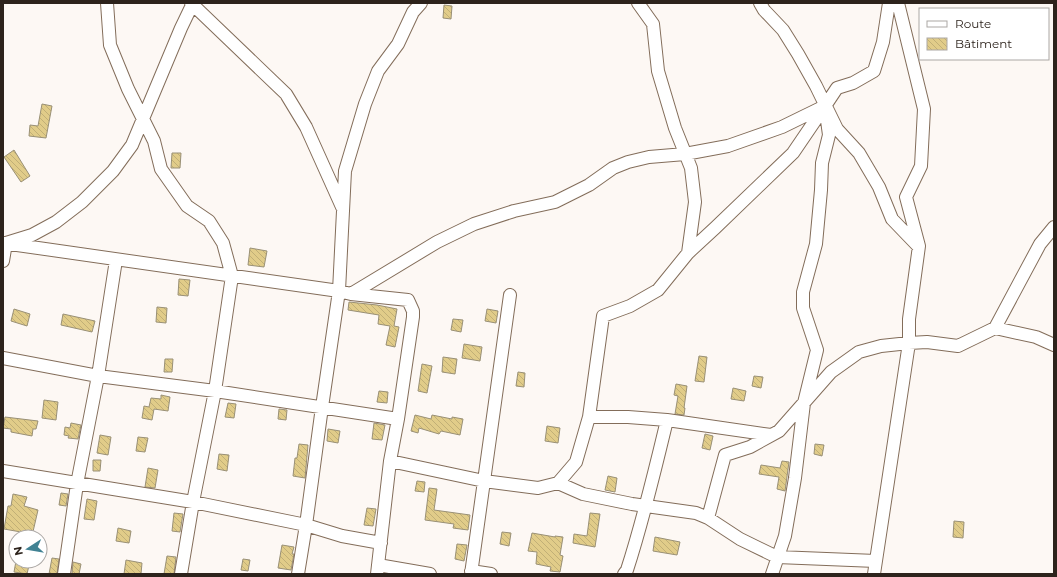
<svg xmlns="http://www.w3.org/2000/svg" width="1057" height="577" font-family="Montserrat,sans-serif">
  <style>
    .building { fill: url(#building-back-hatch); stroke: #999076 }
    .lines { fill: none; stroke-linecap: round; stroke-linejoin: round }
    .street-casing { stroke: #836d5a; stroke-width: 14 }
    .street { stroke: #fff; stroke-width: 12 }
  </style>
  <defs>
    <pattern id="building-back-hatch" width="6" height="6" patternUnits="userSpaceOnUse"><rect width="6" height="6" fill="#e1cc89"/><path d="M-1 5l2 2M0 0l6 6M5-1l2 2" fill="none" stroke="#c1af76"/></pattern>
  </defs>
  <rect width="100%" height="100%" fill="#fdf8f4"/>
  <path class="building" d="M444,5L452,6L451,19L443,18Z
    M42,104L52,106L46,138L29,136L30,125L38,126Z
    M14,150L30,176L21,182L4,157Z
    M172,153H181L180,168H171Z
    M250,248L267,251L264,267L248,265Z
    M179,279L190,280L188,296L178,295Z
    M349,302L377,305L397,309L394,326L399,327L395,347L386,345L390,326L378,324L379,315L348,310Z
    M157,307L167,308L166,323L156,322Z
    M14,309L30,314L27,326L11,321Z
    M487,309L498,311L496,323L485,321Z
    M63,314L95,321L92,332L61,325Z
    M453,319L463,320L461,332L451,330Z
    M464,344L482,347L480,361L462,358Z
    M699,356L707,357L704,382L695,381Z
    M443,357L457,359L455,374L442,372Z
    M165,359H173L172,372H164Z
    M422,364L432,366L427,393L418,391Z
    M518,372L525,373L524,387L516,386Z
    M754,376L763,377L761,388L752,386Z
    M676,384L687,386L684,408H685L684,415L675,414L678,396L674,395Z
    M733,388L746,391L744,401L731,399Z
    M379,391L388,392L387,403L377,402Z
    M161,395L170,397L168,411L154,409L152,420L142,418L144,406L149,407L151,398L161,399Z
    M44,400L58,402L56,420L42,418Z
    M228,403L236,404L234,418L225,417Z
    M279,409L287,410L286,420L278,419Z
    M415,415L431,419L432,415L452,419V417L463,419L460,435L441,431L439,434L419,428L418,433L411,431Z
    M5,417L38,421L36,429H33L32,436L11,432V429L3,428Z
    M71,423L81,425L78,439L68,438L69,436L64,435L65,427L70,428Z
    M374,423L385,425L382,440L372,439Z
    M547,426L560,428L558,443L545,441Z
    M328,429L340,431L338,443L327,441Z
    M705,434L713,436L710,450L702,448Z
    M100,435L111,437L108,455L97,453Z
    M138,437L148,438L145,452L136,451Z
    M299,444L308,445L305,478L293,476L295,458H297Z
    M815,444L824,445L822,456L814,454Z
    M219,454L229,455L227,471L217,469Z
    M93,460H101L100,471H93Z
    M782,461L789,462L785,491L777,489L779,477L759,474L761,465L780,468Z
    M148,468L158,470L155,488L145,487Z
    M608,476L617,478L615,492L605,490Z
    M417,481L425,482L424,492L415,491Z
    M429,488L437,489L434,510L470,515L468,530L453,528L454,524L425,520Z
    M61,493L68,494L66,506L59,505Z
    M13,494L27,497L24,506L38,510L32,536L21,534V532L4,529L8,506H11Z
    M87,499L97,501L94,520L84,519Z
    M367,508L376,509L373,526L364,525Z
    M174,513L183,514L180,532L172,531Z
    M590,513L600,514L595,547L573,543L574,534L587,536Z
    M954,521L964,522L963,538L953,537Z
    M118,528L131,531L129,543L116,541Z
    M502,532L511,533L509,546L500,544Z
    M532,533L555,537V536L563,537L560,555L563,556L560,572L550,571L551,567L536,564L537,552L528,551Z
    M655,537L680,542L677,555L653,551Z
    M457,544L467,545L464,561L455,559Z
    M282,545L294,547L292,554H294L291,570L278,568Z
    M167,556L176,557L174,574H164Z
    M52,558L59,559L57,574H49Z
    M243,559L250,560L248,571L241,570Z
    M126,560L142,563L141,574H124Z
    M16,561H30L27,574L14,572Z
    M73,562L81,564L79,574H72Z"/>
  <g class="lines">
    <g class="street-casing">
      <path id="street" d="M107,3L110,45L128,89L154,141L161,169L187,206L209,221L223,243L232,276L215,391L193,502L181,574
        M191,3L286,94L306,127L342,207
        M638,3L653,24L658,71L675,128L691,168L695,202L688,253
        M760,3L764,10L783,30L798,54L816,86L837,129L859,153L879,187L892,219L918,246
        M3,243L339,291L351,294L408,300L413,311V317L398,419L390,461L377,574
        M3,261L6,243L32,235L56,222L82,202L113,171L132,145L181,28L193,3
        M351,294L437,242L474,224L514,211L555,202L589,185L613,168L628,162L649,157L685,154L728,146L782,127L825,106L837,88L853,83L874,71L883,42L889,3
        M995,328L1036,337L1054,345
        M3,358L98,376L215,391L398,419
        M589,417H628L667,420L771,435
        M390,461L484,481L538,488L558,483L583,494L632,504L696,513L708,518L740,539L777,557L876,561
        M3,471L193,502L306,525L342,536L381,543
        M558,483L576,462L589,417L603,316L630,306L658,290L688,253L715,228L793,153L825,106
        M708,518L725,455L750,447L779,431L831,372L859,352L881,346L909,343L927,342L958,346L995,328L1040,244L1054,227
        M378,565L430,574
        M471,571L491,574
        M64,574L77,484L98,376L116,260
        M298,574L306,525L322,407L339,291L345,171L365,104L378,71L398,44L413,12L421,3
        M471,574L510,295
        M624,574L627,570C643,521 655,470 667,420
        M772,574L785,536L795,478L804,403L817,350L803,308V292L816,244L821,190L822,163L829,135L825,106
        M874,574L909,343V319L919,246L906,197L921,166L924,109L898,3"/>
    </g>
    <use href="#street" class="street"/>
  </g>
  <rect width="1057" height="577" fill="none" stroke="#2d231c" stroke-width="8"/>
  <rect x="919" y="8" width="130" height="52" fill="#ffffff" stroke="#aba7a4"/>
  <rect x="927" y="21" width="20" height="6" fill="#ffffff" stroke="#aba7a4"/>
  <text x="955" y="28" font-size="12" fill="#2d231c">Route</text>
  <rect x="927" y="38" width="20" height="12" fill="url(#building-back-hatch)" stroke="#aba7a4"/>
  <text x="955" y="48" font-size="12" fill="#2d231c">Bâtiment</text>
  <g transform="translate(28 549) rotate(258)"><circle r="19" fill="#ffffff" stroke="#aba7a4"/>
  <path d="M0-3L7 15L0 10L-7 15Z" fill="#408293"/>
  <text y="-6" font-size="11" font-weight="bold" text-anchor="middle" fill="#2d231c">N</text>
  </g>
</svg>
